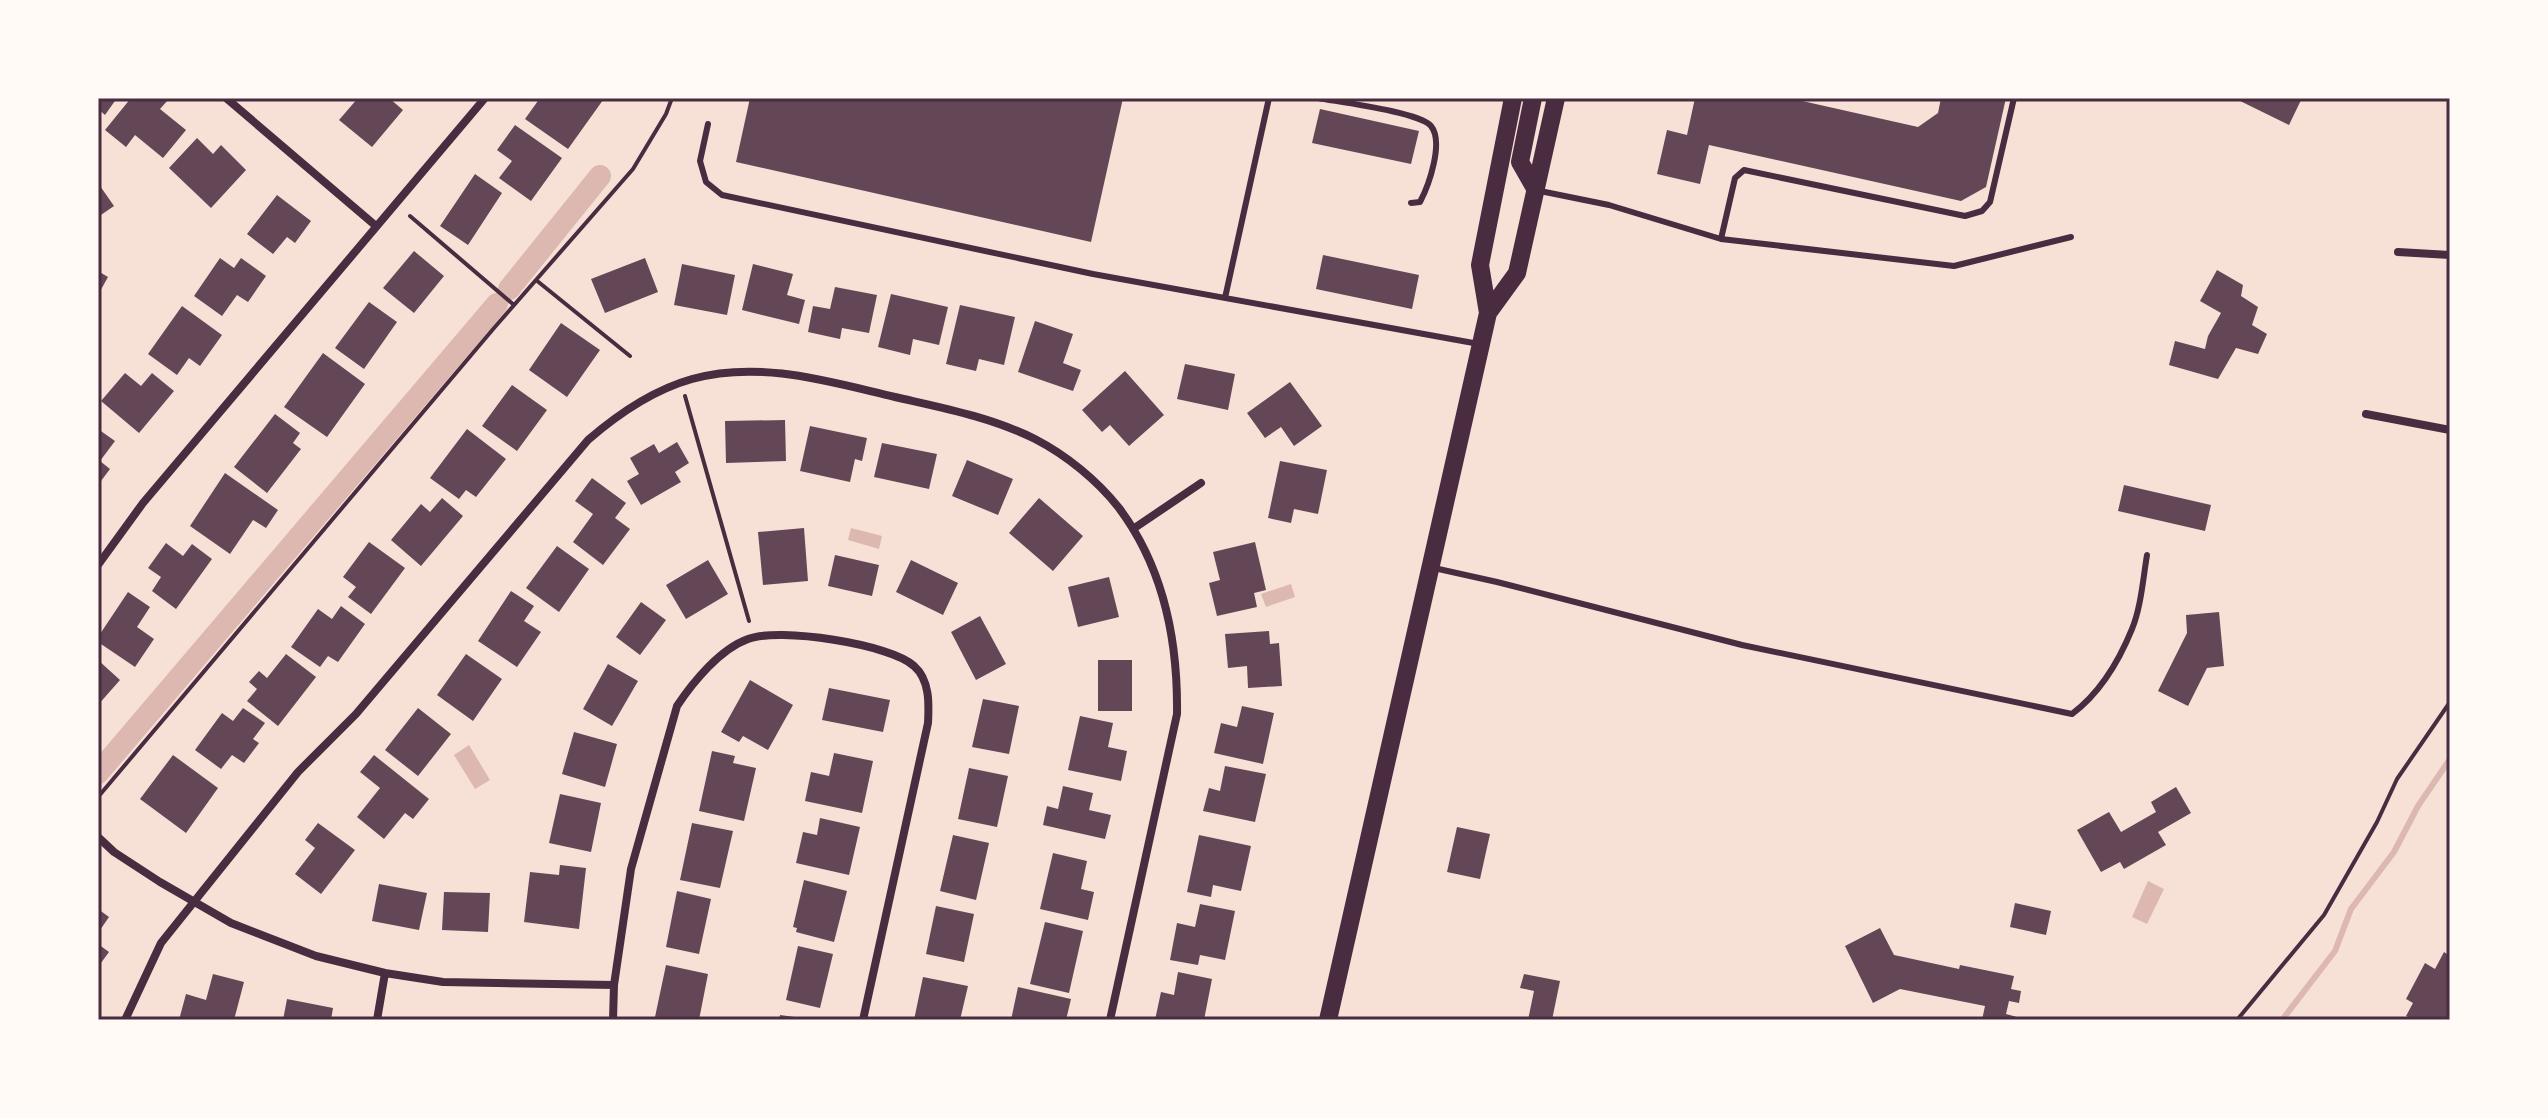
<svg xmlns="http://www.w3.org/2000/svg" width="2548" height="1118" font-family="'Nunito Sans',sans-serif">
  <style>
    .water { fill: #dcb8b0 }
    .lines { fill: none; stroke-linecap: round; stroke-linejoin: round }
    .stream { stroke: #dcb8b0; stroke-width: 6 }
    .canal { stroke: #dcb8b0; stroke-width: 22 }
    .building { fill: #644757 }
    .path { stroke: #4a2c40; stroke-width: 4 }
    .service { stroke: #4a2c40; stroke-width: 6 }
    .minor { stroke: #4a2c40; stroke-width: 8 }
    .primary { stroke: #4a2c40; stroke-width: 18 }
    .neatline { fill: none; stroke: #4a2c40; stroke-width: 3 }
  </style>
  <rect width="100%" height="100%" fill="#f7e1d7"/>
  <path class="water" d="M851,528L882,536L879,549L848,540Z
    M1291,584L1295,597L1266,607L1261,594Z
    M469,745L490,780L475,789L454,755Z
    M2148,881L2164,889L2147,924L2132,917Z"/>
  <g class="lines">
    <path class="stream" d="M2282,1020L2335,951L2351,909L2394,852L2418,806L2450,759"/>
    <path class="canal" d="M509,289L600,176
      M98,773L497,304"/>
  </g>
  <path class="building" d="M98,98H117L105,115L98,109Z
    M131,98H166L168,100L160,109L186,130L163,158L135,135L126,147L105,130Z
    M358,98H389L403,110L372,147L339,120Z
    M540,98L558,100L560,98H600L603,100L568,149L525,119Z
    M750,98H1123L1091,242L736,162Z
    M1695,98H1789L1918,127L1938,113L1941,98H2006L1986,187L1961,201L1709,145L1700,184L1657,174L1667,130L1687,135Z
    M2234,98H2302L2289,125Z
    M1320,109L1419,131L1411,164L1312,143Z
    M515,125L562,158L531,201L499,178L512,161L497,150Z
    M197,138L213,154L221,145L246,170L211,208L169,168Z
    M475,174L502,193L468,245L440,226Z
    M98,183L114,206L98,217Z
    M277,195L311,221L295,243L287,237L273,254L247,234Z
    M414,251L444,276L414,313L383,288Z
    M1323,255L1419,275L1412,309L1316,289Z
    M220,258L234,268L241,258L266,276L248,302L237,295L222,316L194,296Z
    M645,258L658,292L605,313L591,279Z
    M682,264L735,275L727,315L674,305Z
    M753,264L793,274L787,295L805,300L799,324L742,310Z
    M2217,270L2243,285L2241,296L2258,307L2252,325L2267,334L2258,354L2236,348L2218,379L2169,365L2175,341L2205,349L2208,336L2221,313L2200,301Z
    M98,271L108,277L98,295Z
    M835,287L877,295L869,333L842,328L840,339L808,332L813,306L830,309Z
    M891,294L948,307L939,345L913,339L910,355L878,347Z
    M369,302L397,322L364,369L335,348Z
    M960,305L1015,317L1004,365L979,359L976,371L946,364Z
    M182,306L222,335L200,366L189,358L177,375L148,354Z
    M1035,321L1073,334L1063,363L1081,370L1073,391L1018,372Z
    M561,323L600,350L567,397L529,370Z
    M323,353L365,384L327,437L284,407Z
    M1185,364L1235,374L1228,410L1177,399Z
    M1125,371L1164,415L1129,446L1110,425L1102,432L1082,410Z
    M125,373L141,386L152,373L174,391L139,433L101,401Z
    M1290,382L1322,426L1294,446L1281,427L1265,438L1247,413Z
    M512,385L547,410L517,451L482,426Z
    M275,414L300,433L293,443L301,449L267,493L234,467Z
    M785,420L786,461L726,463L725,421Z
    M810,426L867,438L862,461L855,459L850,482L800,471Z
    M98,429L115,441L100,461L110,469L98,485Z
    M467,429L506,459L476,497L466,490L459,499L430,478Z
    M677,442L689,463L675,472L681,482L641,505L627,481L639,474L630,458L654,444L659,453Z
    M882,443L937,454L929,489L874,477Z
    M967,460L1013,479L998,515L952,496Z
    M1280,461L1327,470L1318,514L1294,509L1291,523L1268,518Z
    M225,473L278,510L266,528L253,520L230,554L190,526Z
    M592,478L626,503L615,518L630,529L603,565L573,542L593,514L575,501Z
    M2124,485L2211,505L2205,531L2118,511Z
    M442,498L463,516L421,566L391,540L421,504L430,512Z
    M1039,498L1083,536L1053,571L1009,533Z
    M804,528L808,581L763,585L758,532Z
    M369,542L405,568L371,614L348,597L356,587L343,577Z
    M1255,542L1266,590L1254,593L1257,607L1217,616L1209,583L1220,580L1213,552Z
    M166,543L183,556L192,544L212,559L176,609L152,591L161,577L148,568Z
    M557,546L589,569L559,612L526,588Z
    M835,555L879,565L872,596L828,586Z
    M708,560L728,594L686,619L666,585Z
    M911,560L958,583L943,615L896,592Z
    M1109,577L1119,617L1078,627L1068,587Z
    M511,591L534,606L524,621L541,632L517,667L478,641Z
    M128,592L150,607L137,627L154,639L135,667L98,642V637Z
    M641,602L666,620L640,655L616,637Z
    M341,606L365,624L338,662L328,656L320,667L291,647L318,609L332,619Z
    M2219,612L2224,666L2207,668L2188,706L2158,691L2187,633L2186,615Z
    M980,616L1006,664L976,680L951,632Z
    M1269,631L1270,644L1279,643L1282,686L1248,688L1247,666L1228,668L1225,634Z
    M286,654L316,677L278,726L247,701L257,689L249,682L259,671L267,678Z
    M466,654L502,679L473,721L437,695Z
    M98,660L120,680L98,705Z
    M1098,660H1132V711H1098Z
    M608,664L638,681L612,726L583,709Z
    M750,680L793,705L768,750L743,736L739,742L721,732Z
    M829,688L890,700L883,732L822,720Z
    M983,699L1019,706L1009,754L972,747Z
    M1242,706L1274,713L1263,764L1214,753L1221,723L1237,727Z
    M243,708L265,723L253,739L259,743L244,763L232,755L221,769L195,750L222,713L233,721Z
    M418,708L451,734L418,776L385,750Z
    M1080,716L1113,723L1108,747L1127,751L1121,781L1068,770Z
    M574,732L617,744L605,787L562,774Z
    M712,751L735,756L733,763L756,768L744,821L699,811Z
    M834,753L873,761L862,813L805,801L811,772L829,776Z
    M173,755L218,788L186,833L140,799Z
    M374,755L429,799L413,819L405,813L384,839L357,817L380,788L360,772Z
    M1225,766L1266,774L1255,822L1203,811L1209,788L1220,791Z
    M969,768L1008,776L997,827L958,819Z
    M1063,786L1093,793L1089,810L1111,815L1105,839L1043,825L1047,806L1058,809Z
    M2176,787L2191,813L2158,832L2166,845L2124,869L2120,862L2101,872L2077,830L2109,812L2121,832L2156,812L2151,802Z
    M560,794L601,803L591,852L549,843Z
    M820,818L860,827L849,875L796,863L803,832L817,835Z
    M318,823L355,850L321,894L295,874L315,848L305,840Z
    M692,823L733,831L720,888L680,880Z
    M1457,827L1490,834L1480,879L1447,872Z
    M953,835L989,843L976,900L940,891Z
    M1199,835L1251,846L1241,891L1213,885L1211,897L1187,892Z
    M1053,853L1087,861L1081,889L1094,892L1088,920L1040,909Z
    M560,865L586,868L579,929L524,922L530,872L559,875Z
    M804,880L847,891L834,942L796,932L797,928L793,927Z
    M379,884L427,893L419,930L372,921Z
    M677,891L711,899L699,954L666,947Z
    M444,892L490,893L488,932L442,930Z
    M2015,903L2051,911L2046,935L2010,927Z
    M1200,904L1235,911L1225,960L1200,955L1198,965L1170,960L1177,923L1195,927Z
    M936,906L974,914L964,962L926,954Z
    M98,909L109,917L98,933Z
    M1045,922L1083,931L1069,993L1030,984Z
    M1880,928L1894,955L1959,969L1960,965L2014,976L2011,989L2021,991L2019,1003L2009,1001L2006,1014L2028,1020H1982L1985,1006L1900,989L1873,1003L1845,946Z
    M98,944L109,952L98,967Z
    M798,946L833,954L820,1008L786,1000Z
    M2444,952L2450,956V1020H2414L2406,1016L2413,1003L2406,999L2425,963L2435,969Z
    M666,965L708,974L699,1020H668L655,1017Z
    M1178,972L1212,979L1204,1020H1155L1161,992L1174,995Z
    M213,974L244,982L234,1020H179L186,994L206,1000Z
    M1524,974L1560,981L1552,1020H1528L1534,991L1520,988Z
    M923,977L968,986L960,1020H914Z
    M1018,987L1071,999L1066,1020L1046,1017L1045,1020H1011Z
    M287,999L333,1008L331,1020H283Z
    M780,1015L802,1018V1020H779Z"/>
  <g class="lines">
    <path class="path" d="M410,216L514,305
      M536,280L630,356
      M685,396L749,621
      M98,797L494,328L633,169L666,114L672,98
      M2237,1020L2324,915L2377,822L2397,779L2450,702"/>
    <path class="service" d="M1318,98C1339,102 1419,112 1431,126C1444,142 1429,185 1420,202L1411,203
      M708,124L700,161L706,182L722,195L1093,274L1479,344
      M1540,191L1609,205L1721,239L1954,266L2071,237
      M1721,239L1735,178L1744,170L1965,216L1982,211L1990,202L2014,98
      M1225,298L1269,98
      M1434,568L1497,582L1742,645L2072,714C2100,693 2119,661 2132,629C2141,607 2143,579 2147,555"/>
    <path class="minor" d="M226,98L376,226
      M2398,252L2450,255
      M2366,414L2450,430
      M1133,529L1201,483
      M98,565L143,503L485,98
      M98,837L114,852L160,882L231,923L316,956L385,973L443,982L614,985
      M125,1020L161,943L298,772L356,714L588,440C618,414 653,390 692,379C760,360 830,382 895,397C943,408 991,417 1035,439C1066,455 1097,480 1119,508C1164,568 1178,641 1177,714L1110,1020
      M377,1020L385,973
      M613,1020L614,985L631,869L677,706C693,682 720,649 748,639C778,627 891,644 914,666C930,680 929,704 928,723L863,1020"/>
    <path class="primary" d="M1533,98L1520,162L1536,190
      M1488,313L1480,265L1513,98
      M1328,1020L1488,313L1517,273L1556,98"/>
  </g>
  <rect width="2548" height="1118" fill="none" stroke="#fffaf5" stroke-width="200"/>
  <rect x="100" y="100" width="2348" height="918" class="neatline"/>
</svg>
